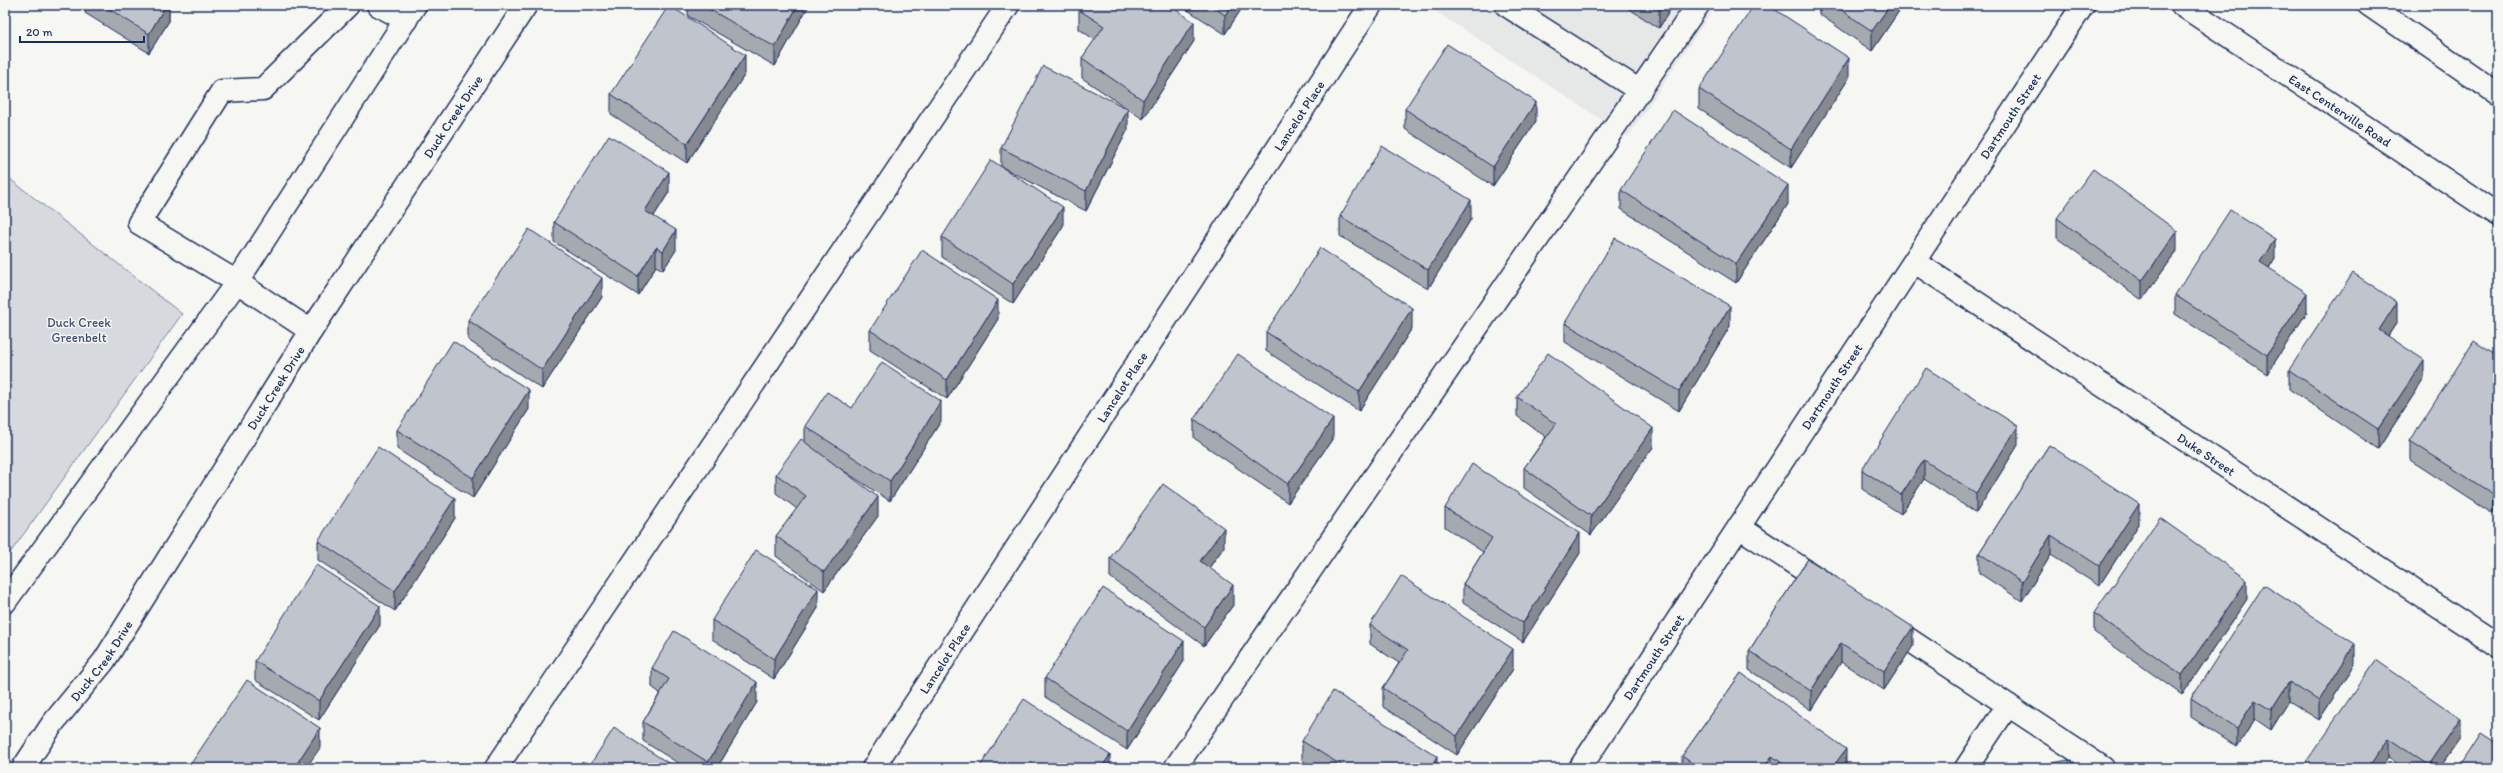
<svg xmlns="http://www.w3.org/2000/svg" width="2503" height="773" font-family="Itim,sans-serif">
  <style>
    .built { fill: #e6e7e7 }
    .green { fill: #d6d9dd; stroke: #78849e }
    .lines { fill: none; stroke-linecap: round; stroke-linejoin: round }
    .service-casing { stroke: #1b2f5e; stroke-width: 25 }
    .minor-casing { stroke: #1b2f5e; stroke-width: 25 }
    .secondary-casing { stroke: #1b2f5e; stroke-width: 25 }
    .service { stroke: #f6f6f2; stroke-width: 22 }
    .minor { stroke: #f6f6f2; stroke-width: 22 }
    .secondary { stroke: #f6f6f2; stroke-width: 22 }
    .wall { fill: #a5a9b0; stroke: #1b2f5e }
    .shaded-wall { fill: #868990; stroke: #1b2f5e }
    .building { fill: #c0c4cd; stroke: #1b2f5e }
    .labels { text-anchor: middle; stroke-width: 3; stroke-linejoin: round; paint-order: stroke }
    .street-label { font-size: 13px; fill: #1b2f5e; stroke: #f6f6f2 }
    .park-label { font-size: 13px; fill: #405177; stroke: #f6f6f2 }
  </style>
  <rect width="100%" height="100%" fill="#f6f6f2"/>
  <filter id="ink" filterUnits="userSpaceOnUse"><feTurbulence type="fractalNoise" baseFrequency=".025" numOctaves="2"/><feDisplacementMap in="SourceGraphic" scale="8" xChannelSelector="R" yChannelSelector="G"/><feConvolveMatrix kernelMatrix="1 2 1 2 8 2 1 2 1" color-interpolation-filters="sRGB"/></filter>
  <g filter="url(#ink)">
    <path class="built" d="M1426,5H1716L1628,137Z"/>
    <path class="green" d="M5,175L182,314L5,560Z"/>
    <g class="lines">
      <g class="service-casing">
        <path id="service" d="M378,5L406,20
          M1506,5L1640,91
          M237,282L139,223L222,91L263,89L348,5
          M1739,527L1827,585
          M1887,625L2103,768
          M496,768L1008,5
          M1175,768L1698,5
          M1966,768L2008,705"/>
      </g>
      <g class="minor-casing">
        <g id="minor">
          <path id="s1" d="M1915,262L2498,646"/>
          <path id="s2" d="M873,768L1371,5"/>
          <path id="s3" d="M1580,768L2083,5"/>
        </g>
      </g>
      <g class="secondary-casing">
        <g id="secondary">
          <path id="s4" d="M2182,5L2498,215"/>
          <path d="M2369,5L2498,94"/>
          <path d="M237,282L311,331"/>
          <path d="M5,602L237,282L415,5"/>
          <path id="s5" d="M23,768L53,723L104,661L311,331L526,5"/>
        </g>
      </g>
      <use href="#service" class="service"/>
      <use href="#minor" class="minor"/>
      <use href="#secondary" class="secondary"/>
    </g>
    <path class="wall" d="M85,5H169V21L149,53L85,13Z
      M688,5H809L775,66L688,16Z
      M1180,5H1244L1225,34Z
      M1623,5H1673L1659,28Z
      M1819,5H1903L1872,51L1819,14Z
      M1079,10L1194,41L1143,119L1082,78V58L1095,40L1079,29Z
      M745,74L687,163L611,114V94Z
      M1849,78L1791,168L1699,109V89Z
      M1405,109L1536,121L1493,186L1405,129Z
      M1128,129L1086,211L1002,167L1063,226L1013,304L942,257V237L1001,167V148Z
      M1621,190L1788,204L1736,283L1621,209Z
      M669,192L654,216L676,250L663,270L656,266L638,295L554,242V222Z
      M1340,216L1471,219L1428,289L1340,236Z
      M2057,218L2177,251L2142,300L2057,238Z
      M2275,258L2269,268L2307,312L2267,374L2175,314V295Z
      M602,297L542,389L468,340V320Z
      M998,319L947,399L870,350V330Z
      M2397,322L2388,336L2424,379L2378,449L2289,389V370Z
      M1565,323L1730,326L1679,411L1565,342Z
      M1412,328L1359,411L1266,351V332Z
      M2498,357L2493,514L2410,460V441Z
      M1517,397L1653,447L1591,535L1524,488V468L1546,437L1517,416Z
      M852,408L941,421L890,501L841,469L878,516L824,591L776,556V536L797,509L776,493V474L805,442V426Z
      M529,409L473,498L397,449V430Z
      M1194,419L1333,438L1288,503L1194,438Z
      M2018,445L1976,513L1924,479L1901,514L1862,489V470Z
      M2049,445L2139,524L2099,586L2051,555L2022,601L1979,573V553Z
      M1445,508L1580,553L1523,642L1463,603V584L1483,552L1445,527Z
      M455,518L395,611L318,560V541Z
      M1224,547L1209,568L1233,605L1204,646L1110,577V558Z
      M1808,559L1913,646L1884,690L1841,662L1811,710L1749,670V651Z
      M2247,599L2182,695L2094,632V613Z
      M818,608L774,679L712,639V620Z
      M380,625L319,720L255,680V661Z
      M1370,625L1513,669L1457,755L1383,707V688L1399,663L1370,644Z
      M2376,660L2460,738L2439,768H2404L2388,757Z
      M1184,661L1127,750L1045,697V678Z
      M2355,664L2319,720L2289,701L2271,730L2255,719L2237,747L2191,717V698Z
      M652,668L757,702L717,768H686L643,741V722L660,693L652,687Z
      M1741,673L1846,768H1682V756Z
      M1302,741L1437,768H1314L1302,760Z"/>
    <path class="shaded-wall" d="M166,5H169V21L149,53V34Z
      M798,5H809L775,66V47Z
      M1232,5H1244L1225,34V15Z
      M1659,5H1673L1659,28Z
      M1890,5H1903L1872,51V31Z
      M1194,22V41L1143,119V100Z
      M745,55V74L687,163V144Z
      M1849,58V78L1791,168V149Z
      M1536,102V121L1493,186V167Z
      M1128,109V129L1086,211V191Z
      M669,172V192L645,230V211Z
      M1788,185V204L1736,283V264Z
      M1471,200V219L1428,289V270Z
      M1063,207V226L1013,304V284Z
      M676,230V250L663,270V251Z
      M2177,231V251L2142,300V281Z
      M2275,239V258L2260,282V262Z
      M656,247V266L638,295V276Z
      M602,278V297L542,389V370Z
      M2307,293V312L2267,374V355Z
      M998,300V319L947,399V380Z
      M2397,302V322L2379,349V330Z
      M1730,306V326L1679,411V391Z
      M1412,308V328L1359,411V392Z
      M2424,360V379L2378,449V429Z
      M529,390V409L473,498V478Z
      M941,401V421L890,501V481Z
      M1333,419V438L1288,503V484Z
      M2018,426V445L1976,513V493Z
      M1653,428V447L1591,535V516Z
      M1924,460V479L1901,514V495Z
      M2498,487V506L2493,514V494Z
      M878,497V516L824,591V572Z
      M455,498V518L395,611V591Z
      M2139,504V524L2099,586V566Z
      M1224,528V547L1200,580V561Z
      M1580,533V553L1523,642V623Z
      M2051,535V555L2022,601V582Z
      M2247,580V599L2182,695V675Z
      M1233,585V605L1204,646V627Z
      M818,589V608L774,679V659Z
      M380,606V625L319,720V701Z
      M1913,627V646L1884,690V671Z
      M1184,641V661L1127,750V731Z
      M1841,643V662L1811,710V691Z
      M2355,644V664L2319,720V701Z
      M1513,649V669L1457,755V736Z
      M757,682V702L717,768H708V762Z
      M2289,682V701L2271,730V710Z
      M2255,700V719L2237,747V728Z
      M2460,718V738L2439,768H2428V765Z
      M320,728V748L306,768H294Z
      M2388,738V757L2381,768H2368Z
      M1846,749V768H1832Z
      M1110,755V768H1101Z
      M1437,756V768H1430Z
      M1772,756V768H1763Z"/>
    <path class="building" d="M103,5H166L149,34Z
      M669,5L745,55L687,144L611,94Z
      M702,5H798L775,47Z
      M1082,5H1169L1194,22L1143,100L1082,58L1104,26L1079,10Z
      M1210,5H1232L1225,15Z
      M1754,5H1768L1849,58L1791,149L1699,89Z
      M1834,5H1890L1872,31Z
      M1447,44L1536,102L1493,167L1405,109Z
      M1043,66L1128,109L1086,191L1001,148Z
      M1673,110L1788,185L1736,264L1621,190Z
      M609,135L669,172L645,211L676,230L663,251L656,247L638,276L554,222Z
      M1382,146L1471,200L1428,270L1340,216Z
      M991,160L1063,207L1013,284L942,237Z
      M2093,169L2177,231L2142,281L2057,218Z
      M2230,210L2275,239L2260,262L2307,293L2267,355L2175,295Z
      M529,229L602,278L542,370L468,320Z
      M1615,238L1730,306L1679,391L1565,323Z
      M1320,248L1412,308L1359,392L1266,332Z
      M922,250L998,300L947,380L870,330Z
      M2353,273L2397,302L2379,330L2424,360L2378,429L2289,370Z
      M453,341L529,390L473,478L397,430Z
      M2474,341L2498,357V487L2493,494L2410,441Z
      M1548,353L1653,428L1591,516L1524,468L1556,424L1517,397Z
      M1238,354L1333,419L1288,484L1194,419Z
      M882,362L941,401L890,481L805,426L827,392L852,408Z
      M1926,368L2018,426L1976,493L1924,460L1901,495L1862,470Z
      M801,439L878,497L824,572L776,536L806,496L776,474Z
      M2049,445L2139,504L2099,566L2051,535L2022,582L1979,553Z
      M378,447L455,498L395,591L318,541Z
      M1472,464L1580,533L1523,623L1463,584L1492,538L1445,508Z
      M1163,484L1224,528L1200,561L1233,585L1204,627L1110,558Z
      M2160,518L2247,580L2182,675L2094,613Z
      M756,550L818,589L774,659L712,620Z
      M1808,559L1913,627L1884,671L1841,643L1811,691L1749,651Z
      M316,565L380,606L319,701L255,661Z
      M1401,576L1513,649L1457,736L1383,688L1408,650L1370,625Z
      M2264,585L2355,644L2319,701L2289,682L2271,710L2255,700L2237,728L2191,698Z
      M1103,588L1184,641L1127,731L1045,678Z
      M674,631L757,682L708,762L643,722L669,679L652,668Z
      M2376,660L2460,718L2428,765L2388,738L2368,768H2302Z
      M1741,673L1846,749L1832,768H1789L1772,756L1763,768H1699L1682,756Z
      M247,680L320,728L294,768H188Z
      M1333,691L1437,756L1430,768H1346L1302,741Z
      M1024,699L1110,755L1101,768H979Z
      M614,728L676,768H588Z
      M2481,734L2498,745V768H2459Z
      M2069,760L2070,768H2021Z"/>
  </g>
  <g class="labels">
    <g class="street-label">
      <text dy="5" stroke="none"><textPath href="#s4" startOffset="190">East Centerville Road</textPath></text>
      <text dy="5" stroke="none"><textPath href="#s2" startOffset="779">Lancelot Place</textPath></text>
      <text dy="5" stroke="none"><textPath href="#s5" startOffset="781">Duck Creek Drive</textPath></text>
      <text dy="5" stroke="none"><textPath href="#s3" startOffset="781">Dartmouth Street</textPath></text>
      <text dy="5" stroke="none"><textPath href="#s2" startOffset="455">Lancelot Place</textPath></text>
      <text dy="5" stroke="none"><textPath href="#s3" startOffset="457">Dartmouth Street</textPath></text>
      <text dy="5" stroke="none"><textPath href="#s5" startOffset="457">Duck Creek Drive</textPath></text>
      <text dy="5" stroke="none"><textPath href="#s1" startOffset="349">Duke Street</textPath></text>
      <text dy="5" stroke="none"><textPath href="#s3" startOffset="133">Dartmouth Street</textPath></text>
      <text dy="5" stroke="none"><textPath href="#s2" startOffset="131">Lancelot Place</textPath></text>
      <text dy="5" stroke="none"><textPath href="#s5" startOffset="133">Duck Creek Drive</textPath></text>
    </g>
    <g class="park-label">
      <text x="79" y="327">Duck Creek<tspan x="79" dy="15">Greenbelt</tspan></text>
    </g>
  </g>
  <rect width="2503" height="773" fill="none" stroke="#f6f6f2" stroke-width="20"/>
  <rect x="10" y="10" width="2483" height="753" fill="none" stroke="#1b2f5e" stroke-width="1.5" filter="url(#ink)"/>
  <path d="M20 36v6h124v-6" fill="none" stroke="#1b2f5e" stroke-width="2"/>
  <text x="26" y="36" font-size="12" fill="#1b2f5e" stroke="#f6f6f2" stroke-width="3" paint-order="stroke">20 m</text>
</svg>
